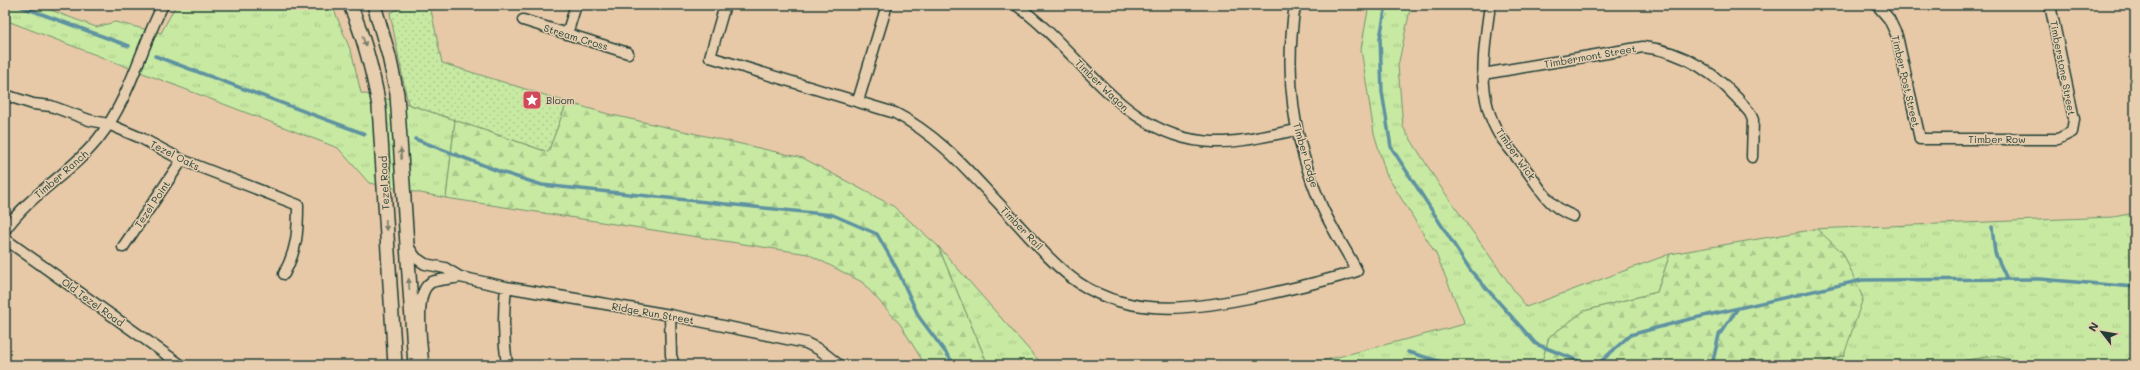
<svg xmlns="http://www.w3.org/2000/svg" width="2140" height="370" font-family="Mali,sans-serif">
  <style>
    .grass { fill: url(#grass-tufts); stroke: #73936b }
    .forest { fill: url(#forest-firs); stroke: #73936b }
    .park { fill: url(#park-dots); stroke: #73936b }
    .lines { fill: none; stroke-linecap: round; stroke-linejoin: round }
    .stream { stroke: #5e92a1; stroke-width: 3.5 }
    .minor-casing { stroke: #1f3d34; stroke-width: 13 }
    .secondary-casing { stroke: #1f3d34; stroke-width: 16 }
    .minor { stroke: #e7ceaf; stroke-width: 10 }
    .secondary { stroke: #e7ceaf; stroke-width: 13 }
    .oneway { fill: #797e6b }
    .labels { text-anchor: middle; stroke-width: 3; stroke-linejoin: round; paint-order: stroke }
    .street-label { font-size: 10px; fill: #1f3d34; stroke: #e7ceaf }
    .poi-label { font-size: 10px; fill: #1f3d34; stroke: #e7ceaf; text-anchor: start }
  </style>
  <defs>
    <pattern id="grass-tufts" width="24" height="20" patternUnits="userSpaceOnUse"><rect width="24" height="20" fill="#c7e9a2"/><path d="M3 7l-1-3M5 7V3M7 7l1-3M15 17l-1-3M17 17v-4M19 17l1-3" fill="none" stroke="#aac98c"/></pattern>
    <pattern id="forest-firs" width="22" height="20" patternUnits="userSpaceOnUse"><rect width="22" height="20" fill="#c7e9a2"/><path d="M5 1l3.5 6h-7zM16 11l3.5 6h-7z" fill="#aac98c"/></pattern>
    <pattern id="park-dots" width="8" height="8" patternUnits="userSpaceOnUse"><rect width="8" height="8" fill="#c7e9a2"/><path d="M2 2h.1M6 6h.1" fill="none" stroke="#aac98c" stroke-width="1.8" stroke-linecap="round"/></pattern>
  </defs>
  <rect width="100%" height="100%" fill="#e7c9a8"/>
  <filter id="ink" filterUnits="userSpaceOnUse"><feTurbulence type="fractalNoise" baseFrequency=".025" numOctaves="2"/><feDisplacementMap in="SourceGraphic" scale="8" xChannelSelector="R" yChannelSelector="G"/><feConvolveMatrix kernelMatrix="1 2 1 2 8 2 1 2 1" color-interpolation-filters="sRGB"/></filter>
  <g filter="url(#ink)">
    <path class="grass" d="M5,5H37L96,27L115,22L161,33L176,5H332L352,54L361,93L408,104L455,120L446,198L369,183L338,148L5,20Z
      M1369,5H1411L1398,66L1403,127L1440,186L1526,307L1670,254L1657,292L1584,311L1549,337L1541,365H1285L1326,360L1465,324L1436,254L1386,174L1374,133L1361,49Z
      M2135,213V365H2030L1996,356L1931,365H1815L1844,355L1843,253L1813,229L2113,217Z
      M938,246L1038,360L1048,365H988Z"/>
    <path class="forest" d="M567,102L608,114L803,158L893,206L938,246L988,365H925L900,324L862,282L808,254L446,198L455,120L548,152Z
      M1817,229L1843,253L1863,298L1844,355L1815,365H1541L1549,337L1584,311L1657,292L1670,254Z"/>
    <path class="park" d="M406,5H430L442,63L567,102L548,152L408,104L390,13Z
      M1996,356L2030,365H1931Z"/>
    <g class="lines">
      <path class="stream" d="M17,5L129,46
        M1386,5L1380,38L1382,92L1391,147L1471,271L1536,344L1589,365
        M155,56L365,134
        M415,139L501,172L542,185L833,215L877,234L897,269L919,317L955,365
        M1992,227L1995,253L2007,279
        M1408,352L1452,365
        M1597,365L1630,335L1686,320L1862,280L2040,279L2135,287
        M1712,365L1719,335L1738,308"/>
      <g class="minor-casing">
        <path id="minor" d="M725,5L710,57L895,113C941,137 968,171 1003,208C1027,233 1050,263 1079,283C1134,320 1202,308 1263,295C1295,288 1326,281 1357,271C1346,250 1332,229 1322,207C1293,140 1284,77 1295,5
          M1016,5C1082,51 1123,139 1213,142C1240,143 1269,135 1297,130
          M1490,5C1484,48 1475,96 1500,136C1509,148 1519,160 1528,172C1543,192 1548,206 1573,216
          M1877,5L1889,19L1897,36L1920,139H2058L2072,132L2074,119L2050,5
          M523,20L628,53
          M567,34L576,5
          M1483,74L1643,47C1687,51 1723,79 1750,113L1753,120L1752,157
          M5,95L33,104L51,106L89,120L108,124L141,138L182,160L298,205C298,233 297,249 284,274
          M858,101L887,5
          M5,230C30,194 71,173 98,139C130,99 140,49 163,5
          M5,239L181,365
          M407,245L416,258L425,264L445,268L460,277L506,287L670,315L806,343L820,350L839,365
          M123,247L182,160
          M506,287C503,314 503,338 507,365
          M670,315L671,355L674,365
          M423,365C423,346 412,291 432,282C440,279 451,279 460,277"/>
      </g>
      <g class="secondary-casing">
        <path id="secondary" d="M350,5C364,37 373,72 379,106L395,365
          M374,5L389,56L397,94L415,365"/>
      </g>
      <use href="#minor" class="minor"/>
      <use href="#secondary" class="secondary"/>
    </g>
    <defs><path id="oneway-solid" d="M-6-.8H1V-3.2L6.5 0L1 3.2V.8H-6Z"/></defs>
    <g class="oneway">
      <use href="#oneway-solid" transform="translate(364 41) rotate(73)"/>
      <use href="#oneway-solid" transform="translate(401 154) rotate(-93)"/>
      <use href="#oneway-solid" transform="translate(386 225) rotate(87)"/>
      <use href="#oneway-solid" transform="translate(409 284) rotate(-94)"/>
    </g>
  </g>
  <defs>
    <g id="sight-square" transform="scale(1)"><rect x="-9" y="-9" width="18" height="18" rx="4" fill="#d1495b" stroke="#e7ceaf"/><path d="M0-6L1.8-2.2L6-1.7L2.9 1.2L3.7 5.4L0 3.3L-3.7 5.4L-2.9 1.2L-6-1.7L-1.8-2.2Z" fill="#fff"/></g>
  </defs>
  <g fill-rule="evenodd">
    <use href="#sight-square" x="532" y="100"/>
  </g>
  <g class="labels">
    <g class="street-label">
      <text transform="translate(576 37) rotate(17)" y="4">Stream Cross</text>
      <text transform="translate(1590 56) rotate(-10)" y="4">Timbermont Street</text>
      <text transform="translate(2063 68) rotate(79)" y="4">Timberstone Street</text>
      <text transform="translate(1906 81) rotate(77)" y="4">Timber Post Street</text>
      <text transform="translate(1102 85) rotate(44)" y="4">Timber Wagon</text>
      <text x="1997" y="143">Timber Row</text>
      <text transform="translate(1516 154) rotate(55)" y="4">Timber Wick</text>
      <text transform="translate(175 155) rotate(27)" y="4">Tezel Oaks</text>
      <text transform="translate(1306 155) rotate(74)" y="4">Timber Lodge</text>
      <text transform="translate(61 174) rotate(-41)" y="4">Timber Ranch</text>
      <text transform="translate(384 183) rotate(-93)" y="4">Tezel Road</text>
      <text transform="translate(152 204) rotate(-56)" y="4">Tezel Point</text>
      <text transform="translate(1022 228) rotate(46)" y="4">Timber Rail</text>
      <text transform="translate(93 302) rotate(36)" y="4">Old Tezel Road</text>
      <text transform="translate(653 313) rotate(10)" y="4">Ridge Run Street</text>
    </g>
    <g class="poi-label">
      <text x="546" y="104">Bloom</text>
    </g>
  </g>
  <rect width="2140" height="370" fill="none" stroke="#e7ceaf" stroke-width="20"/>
  <rect x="10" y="10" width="2120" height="350" fill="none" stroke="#1f3d34" stroke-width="1.5" filter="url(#ink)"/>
  <g transform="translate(2102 332) rotate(301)" stroke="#e7ceaf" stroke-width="3" paint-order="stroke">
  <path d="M0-3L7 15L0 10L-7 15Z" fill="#1f3d34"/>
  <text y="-6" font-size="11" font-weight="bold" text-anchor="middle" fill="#1f3d34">N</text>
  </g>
</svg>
